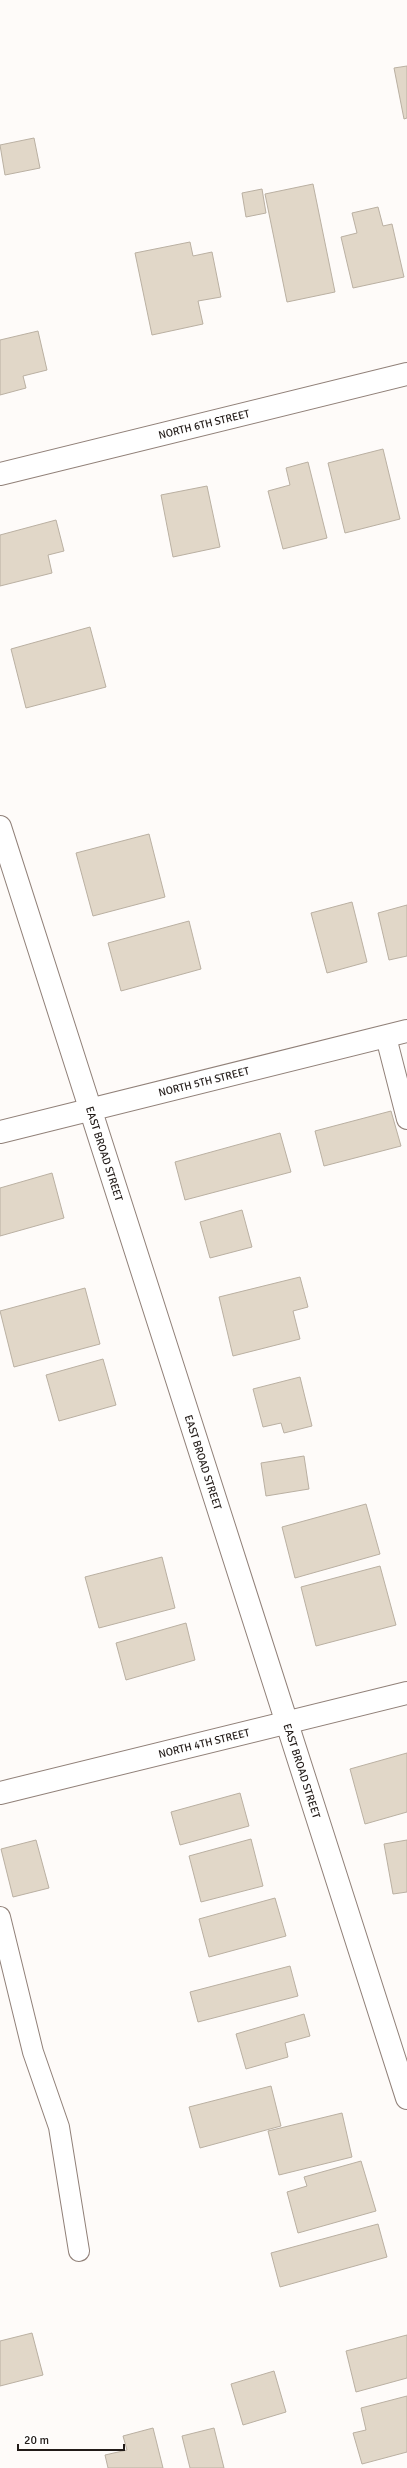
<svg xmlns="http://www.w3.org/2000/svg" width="407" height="2468" font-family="Signika,sans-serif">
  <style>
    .building { fill: #e1d7c8; stroke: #bab0a2 }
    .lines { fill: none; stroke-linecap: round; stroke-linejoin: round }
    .lane-casing { stroke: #918179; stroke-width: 22 }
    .street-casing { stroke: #918179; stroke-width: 24 }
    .primary-casing { stroke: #918179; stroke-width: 24 }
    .lane { stroke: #fff; stroke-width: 20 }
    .street { stroke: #fff; stroke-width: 22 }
    .primary { stroke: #fff; stroke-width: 22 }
    .labels { text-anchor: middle; stroke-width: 3; stroke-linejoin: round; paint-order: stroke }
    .street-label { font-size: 11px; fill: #221b18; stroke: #fff }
  </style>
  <rect width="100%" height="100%" fill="#fefbf9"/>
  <path class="building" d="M407,66V118L404,119L394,68Z
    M34,138L40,168L5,175L0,145Z
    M313,184L335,292L287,302L265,194Z
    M262,189L266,213L246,217L242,193Z
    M378,207L383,226L392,224L404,277L353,288L341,237L357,233L352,213Z
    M190,242L193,256L212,252L221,297L198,301L203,324L152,335L135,253Z
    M38,331L47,370L23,376L26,388L0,395V340Z
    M383,449L400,519L345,533L328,463Z
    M308,462L327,538L283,549L268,491L290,485L286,468Z
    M207,486L220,547L173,557L161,495Z
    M56,520L64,551L48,555L52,573L0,586V535Z
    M90,627L106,687L26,708L11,649Z
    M149,834L165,897L93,916L76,853Z
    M352,902L367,962L327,973L311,913Z
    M407,905V956L389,960L378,913Z
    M189,921L201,969L121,991L108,943Z
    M391,1111L401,1146L324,1166L315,1131Z
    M280,1133L291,1172L185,1200L175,1162Z
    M52,1173L64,1218L0,1236V1188Z
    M242,1210L252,1247L210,1258L200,1222Z
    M300,1277L308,1307L293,1311L300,1339L233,1356L219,1297Z
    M85,1288L100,1344L14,1367L0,1311Z
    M103,1359L116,1405L59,1421L46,1375Z
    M300,1377L312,1426L284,1433L281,1423L263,1427L253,1389Z
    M304,1456L309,1489L266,1496L261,1463Z
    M366,1504L380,1554L295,1578L282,1527Z
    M162,1557L175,1608L99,1628L85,1577Z
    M380,1566L396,1625L316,1646L301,1587Z
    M186,1623L195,1660L126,1680L116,1643Z
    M407,1753V1812L365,1824L350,1769Z
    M240,1793L249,1826L180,1845L171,1812Z
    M251,1839L263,1886L201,1902L189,1856Z
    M36,1840L49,1888L13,1897L1,1849Z
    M407,1840V1892L393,1894L384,1844Z
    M275,1898L286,1936L209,1957L199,1919Z
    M290,1966L298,1996L198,2022L190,1992Z
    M304,2014L310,2036L285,2043L288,2057L246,2069L236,2034Z
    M271,2086L281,2126L200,2148L189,2107Z
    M342,2113L352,2157L279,2175L268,2131Z
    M361,2161L376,2211L298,2233L287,2192L307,2186L304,2177Z
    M378,2224L387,2257L280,2287L271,2253Z
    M32,2333L43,2375L0,2386V2341Z
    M407,2335V2378L356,2392L346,2351Z
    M274,2371L286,2412L243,2425L231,2384Z
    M407,2396V2452L362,2464L353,2433L366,2430L361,2408Z
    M153,2428L163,2468H108L105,2455L127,2450L123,2436Z
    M214,2428L224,2468H190L182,2436Z"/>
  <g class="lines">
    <g class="lane-casing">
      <path id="lane" d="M386,1037L407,1119
        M0,1917L33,2052L59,2127L79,2251"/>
    </g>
    <g class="street-casing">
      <g id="street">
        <path id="s1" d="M0,474L407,374"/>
        <path id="s2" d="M0,1132L407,1031"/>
        <path id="s3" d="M0,1793L407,1693"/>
      </g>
    </g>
    <g class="primary-casing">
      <g id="primary">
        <path id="s4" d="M0,827L407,2098"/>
      </g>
    </g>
    <use href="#lane" class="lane"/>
    <use href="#street" class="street"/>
    <use href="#primary" class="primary"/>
  </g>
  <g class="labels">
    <g class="street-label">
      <text dy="4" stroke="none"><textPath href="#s1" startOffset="210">NORTH 6TH STREET</textPath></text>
      <text dy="4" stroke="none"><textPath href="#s2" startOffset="210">NORTH 5TH STREET</textPath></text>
      <text dy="4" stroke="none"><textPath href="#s4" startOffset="343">EAST BROAD STREET</textPath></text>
      <text dy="4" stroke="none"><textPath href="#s4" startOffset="667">EAST BROAD STREET</textPath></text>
      <text dy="4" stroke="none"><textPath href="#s3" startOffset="210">NORTH 4TH STREET</textPath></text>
      <text dy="4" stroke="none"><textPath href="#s4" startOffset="991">EAST BROAD STREET</textPath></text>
    </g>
  </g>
  <path d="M18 2444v6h106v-6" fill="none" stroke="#221b18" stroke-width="2"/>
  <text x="24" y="2444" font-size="12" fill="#221b18" stroke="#ffffff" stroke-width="3" paint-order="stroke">20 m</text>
</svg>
